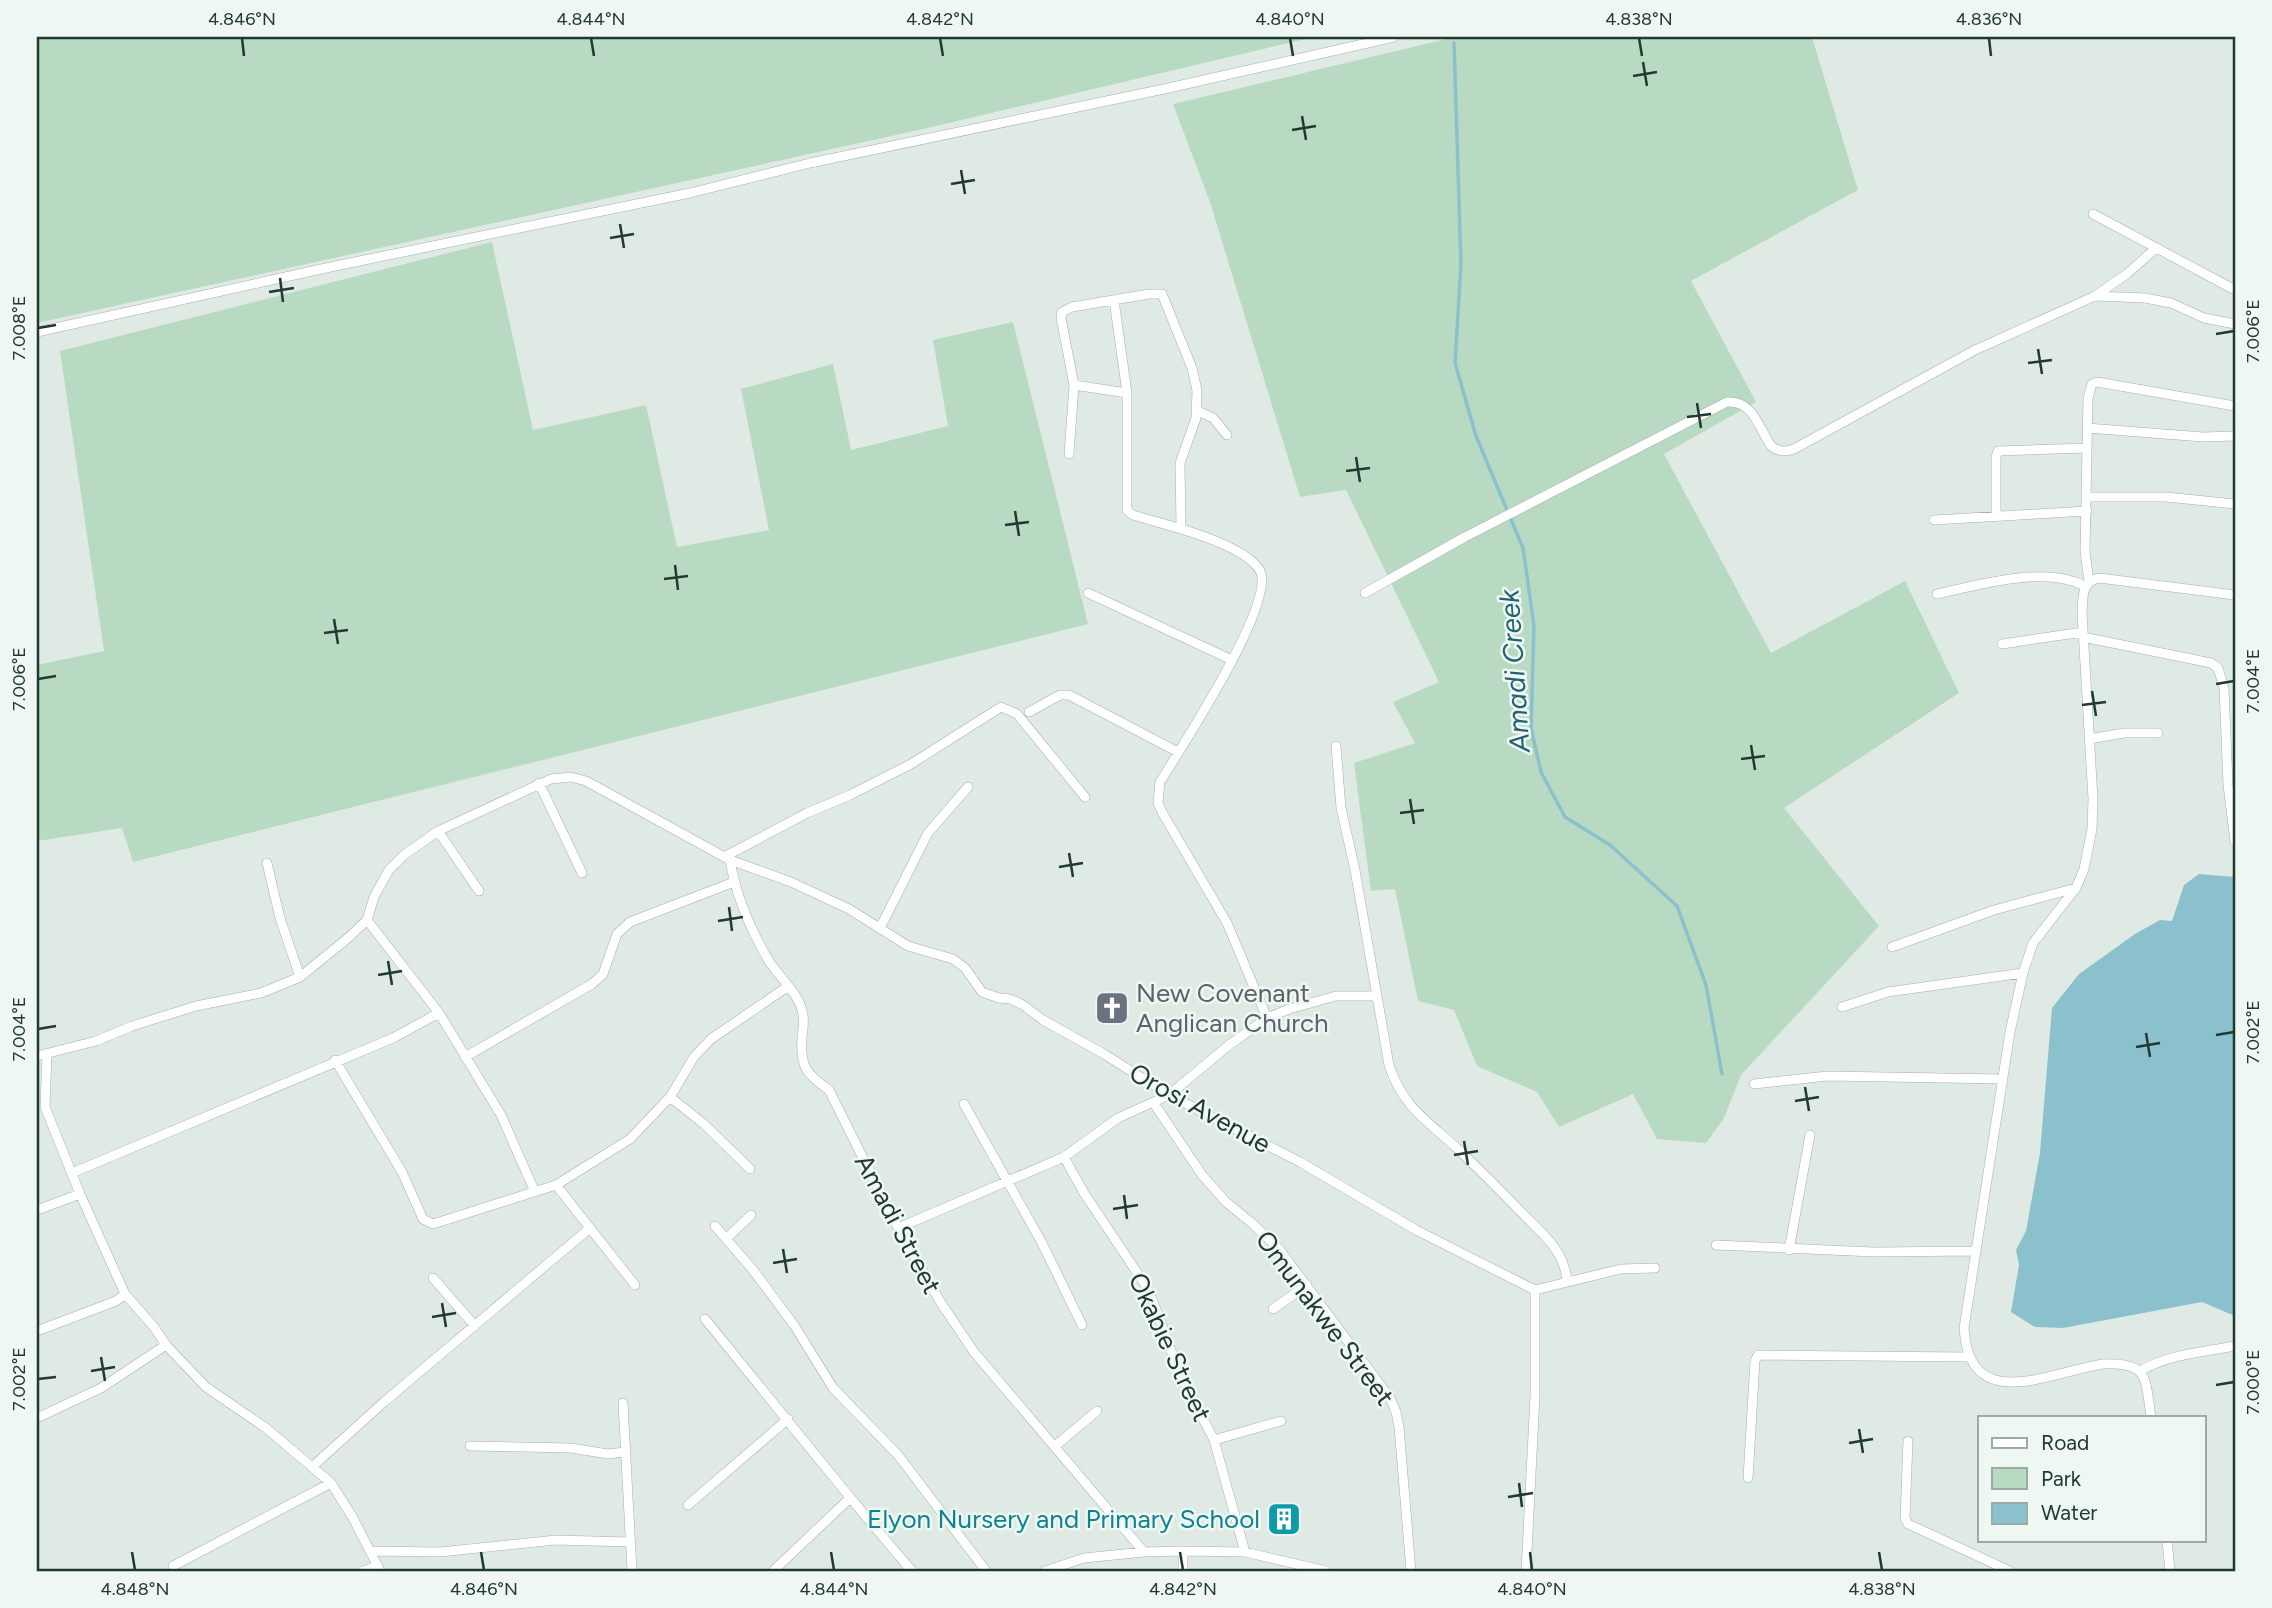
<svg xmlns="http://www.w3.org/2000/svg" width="2272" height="1608" font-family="Figtree,sans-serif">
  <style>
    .green { fill: #b9dac2 }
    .water { fill: #8ac1cc }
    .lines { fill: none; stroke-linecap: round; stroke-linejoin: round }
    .stream { stroke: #8ac1cc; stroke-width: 3.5 }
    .minor-casing { stroke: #a2b1ac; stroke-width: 10 }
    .minor { stroke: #fff; stroke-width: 9 }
    .ticks { fill: none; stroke: #213933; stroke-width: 2.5 }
    .labels { text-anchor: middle; stroke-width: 5; stroke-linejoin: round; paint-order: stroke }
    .worship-label { font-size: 26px; fill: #5b616d; stroke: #eff7f3; text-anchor: start }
    .street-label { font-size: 26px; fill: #213933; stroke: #eff7f3 }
    .culture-label { font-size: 26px; fill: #0d838f; stroke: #eff7f3; text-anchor: end }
    .water-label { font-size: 28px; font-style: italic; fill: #1f6271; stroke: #eff7f3 }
    .neatline { fill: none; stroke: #213933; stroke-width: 2.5 }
    .ticks-label { font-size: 18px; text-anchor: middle; fill: #213933 }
  </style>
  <rect width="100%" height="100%" fill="#dfeae5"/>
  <path class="green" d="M37,37H1314L919,130L37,323Z
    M1455,37H1812L1858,190L1691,281L1756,402L1664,454L1771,653L1905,581L1959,693L1784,808L1879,926L1741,1075L1724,1118L1706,1143L1657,1139L1633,1094L1559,1127L1537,1092L1477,1066L1454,1010L1418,1001L1395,889L1371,891L1354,763L1415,743L1393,702L1439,682L1346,490L1300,497L1210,202L1173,104Z
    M492,242L533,430L646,405L677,547L769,530L741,389L833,364L851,450L948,426L933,340L1013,322L1088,624L133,862L122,828L37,841V665L104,651L60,351Z"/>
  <path class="water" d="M2199,874L2235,877V1316L2202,1302L2063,1328L2035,1327L2011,1312L2019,1265L2016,1250L2026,1231L2040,1153L2052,1008L2079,974L2135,934L2160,920L2172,921L2184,885Z"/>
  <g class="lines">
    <path class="stream" d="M1454,43L1461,264L1455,363L1476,436L1523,548L1534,626L1531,728L1541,772L1565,817L1610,845L1677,906L1706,985L1722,1074"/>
    <g class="minor-casing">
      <path id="minor" d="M2093,214L2235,290
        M2095,296L2145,298L2171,303L2204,318L2235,324
        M1114,300L1127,393V510L1133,515C1165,525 1239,541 1259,569C1280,598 1179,751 1160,782L1158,803L1162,812L1227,923L1267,1018
        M37,332L335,266L690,193L810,163L1164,89L1394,37
        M1074,385L1127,393
        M1198,411L1213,418L1227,435
        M2087,428L2203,437L2235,436
        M1069,454L1074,385L1061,318L1062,312L1072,307L1149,294H1162L1192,368L1197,390L1196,418L1180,463L1181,527
        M2087,497H2166L2235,504
        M1996,516V457L1998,451L2087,448
        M1934,520L2087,511
        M2089,581L2085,552L2088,398L2092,384L2097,382L2235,406
        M1088,593L1232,660
        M1365,593L1465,537L1727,402C1753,400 1759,428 1771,446C1779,452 1785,452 1794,449L1975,350L2095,296L2128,273L2156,248
        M1937,594C1979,585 2045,565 2085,586
        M2083,637L2211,663L2218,668L2224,688L2228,785L2235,842
        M2002,644L2083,632
        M1029,712L1060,695H1069L1178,752
        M2089,739L2124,733H2158
        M1336,746L1341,808L1355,870L1389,1065C1403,1108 1428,1121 1459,1150C1481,1171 1503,1193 1524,1215C1544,1235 1564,1251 1567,1280
        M539,783L582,873
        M438,831L479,891
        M724,857L807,813L850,795L911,764L1001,707L1017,714L1085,797
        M730,860C736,896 750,929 769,961C779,977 797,992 802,1010C805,1020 803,1027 802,1037C800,1067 806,1074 829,1090L898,1228L941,1303L974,1352L1144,1552
        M267,863L280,918L300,977
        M367,920L439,1013L501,1115L535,1192
        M880,928L928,833L968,787
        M1892,947L1994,910L2076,888
        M1842,1007L1888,992L2023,973
        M47,1055L45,1107L80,1194L125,1294L154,1327L166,1345L206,1387L266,1428L331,1483L353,1518L380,1571
        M37,1056L96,1041L132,1026L196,1006L261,993L300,977L348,938L367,920L374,897L389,870L404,855L438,831L551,779L571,777L586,781L730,860L791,882L849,909L908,946L953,959L965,968L982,992L999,998L1010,999L1023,1005L1043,1020L1104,1054L1169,1095L1300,1162L1416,1230L1535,1290V1396L1526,1571
        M465,1057L592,984L603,974L617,934L630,922L734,882
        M335,1060L402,1172L423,1219L433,1224L556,1185L630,1139L670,1097L694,1057L711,1039L787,987
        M1754,1084L1827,1076L2002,1079
        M670,1097L704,1124L750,1169
        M1153,1102L1202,1175L1226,1202L1253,1224L1279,1249L1390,1398L1396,1412L1399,1427L1411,1571
        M964,1104L1042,1243L1082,1325
        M1064,1157L1084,1193L1146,1286L1154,1304L1178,1370L1214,1440L1245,1552
        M72,1173L393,1038L439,1013
        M556,1185L635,1285
        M37,1210L80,1194
        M715,1226L753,1270L794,1325L833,1388L898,1455L986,1571
        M898,1228L1064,1157L1118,1118L1169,1095L1229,1045L1267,1018L1289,1009L1336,996H1376
        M726,1239L751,1215
        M1716,1245L1874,1252L1976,1251
        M1789,1250L1810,1135
        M433,1278L475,1326
        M1535,1290L1621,1269L1655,1268
        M1273,1309L1307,1285
        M705,1319C774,1403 841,1489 912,1571
        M37,1331L116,1301L125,1294
        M2140,1371C2170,1354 2203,1352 2235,1346
        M623,1403L632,1571
        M2151,1417C2145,1379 2150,1362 2103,1364C2050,1372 1969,1416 1964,1328L2010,1032L2023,973L2033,943L2076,888L2084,869L2092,829L2093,799L2082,613C2083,598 2081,581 2099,578L2235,595
        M37,1418L101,1388L166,1345
        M1214,1440L1281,1421
        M1908,1441L1905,1518L1908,1524L2010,1571
        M470,1446L571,1448L608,1454L625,1452
        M1055,1446L1097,1411
        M312,1467L384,1402L590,1228
        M1748,1478L1755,1361L1758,1355L1968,1357
        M688,1505L788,1419
        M2167,1540L2170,1571
        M370,1551L440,1552L556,1540L629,1542
        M1183,1551V1571
        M173,1566L331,1483
        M362,1571L378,1566
        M773,1571L849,1499
        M1045,1571L1084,1558L1144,1552L1183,1551L1245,1552L1326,1571"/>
    </g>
    <use href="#minor" class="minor"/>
  </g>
  <path class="ticks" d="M242,38L244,56M591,38L594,56M940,38L943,56M1290,38L1293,56M1639,38L1642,56M1989,38L1991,56M1643,62L1647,86M1633,76L1657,72M1302,116L1306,140M1292,130L1316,126M961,170L965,194M951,184L975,180M620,224L624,248M610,238L634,234M280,278L283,302M269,292L294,288M38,328L56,325M2216,334L2234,331M2038,349L2042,374M2028,363L2052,360M1697,403L1701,428M1687,417L1711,414M1356,457L1360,482M1346,471L1370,468M1015,511L1019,536M1005,525L1029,522M675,565L678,590M664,579L688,576M334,619L338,644M324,633L348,630M38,679L56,676M2216,684L2234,681M2092,691L2096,716M2082,705L2106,702M1751,745L1755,770M1741,759L1765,756M1410,799L1414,824M1400,813L1424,810M1069,853L1073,877M1059,867L1083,863M729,907L732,931M718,921L743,917M388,961L392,985M378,975L402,971M38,1029L56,1026M2146,1033L2150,1057M2216,1035L2234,1032M2136,1047L2160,1043M1805,1087L1809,1111M1795,1101L1819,1097M1464,1141L1468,1165M1454,1155L1478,1151M1124,1195L1127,1219M1113,1209L1138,1205M783,1249L787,1273M773,1263L797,1259M442,1303L446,1327M432,1317L456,1313M101,1357L105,1381M91,1371L115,1367M38,1379L56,1377M2216,1385L2234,1382M1859,1429L1863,1453M1849,1443L1873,1439M1519,1483L1522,1507M1508,1497L1533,1493M132,1552L135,1570M481,1552L484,1570M831,1552L834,1570M1180,1552L1183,1570M1530,1552L1532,1570M1879,1552L1882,1570"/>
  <defs>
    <g id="church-square" transform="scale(1.75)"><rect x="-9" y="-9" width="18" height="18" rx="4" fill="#6b7280" stroke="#eff7f3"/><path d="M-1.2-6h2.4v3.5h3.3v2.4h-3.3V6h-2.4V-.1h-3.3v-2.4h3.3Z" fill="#fff"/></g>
    <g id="building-square" transform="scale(1.75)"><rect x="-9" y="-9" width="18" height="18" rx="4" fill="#0f9aa8" stroke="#eff7f3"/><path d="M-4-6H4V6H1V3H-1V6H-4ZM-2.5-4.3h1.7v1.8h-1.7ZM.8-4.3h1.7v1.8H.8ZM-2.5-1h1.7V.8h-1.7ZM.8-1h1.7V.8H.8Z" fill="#fff"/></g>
  </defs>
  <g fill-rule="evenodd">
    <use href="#church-square" x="1112" y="1008"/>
    <use href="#building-square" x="1284" y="1519"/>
  </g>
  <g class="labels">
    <g class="worship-label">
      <text x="1136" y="1002">New Covenant<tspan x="1136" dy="30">Anglican Church</tspan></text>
    </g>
    <g class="street-label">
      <text transform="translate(1200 1108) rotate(29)" y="9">Orosi Avenue</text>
      <text transform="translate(898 1224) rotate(62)" y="9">Amadi Street</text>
      <text transform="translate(1325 1318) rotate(53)" y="9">Omunakwe Street</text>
      <text transform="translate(1170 1347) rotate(65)" y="9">Okabie Street</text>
    </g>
    <g class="culture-label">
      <text x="1260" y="1528">Elyon Nursery and Primary School</text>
    </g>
    <g class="water-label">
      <text transform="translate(1514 671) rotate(-94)" y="10">Amadi Creek</text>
    </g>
  </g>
  <rect width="2272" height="1608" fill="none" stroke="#eff7f3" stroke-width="77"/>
  <rect x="1978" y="1416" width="228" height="126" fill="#eff7f3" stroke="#9daba6" stroke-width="2"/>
  <rect x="1992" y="1438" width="35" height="10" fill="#ffffff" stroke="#9daba6" stroke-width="2"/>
  <text x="2041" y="1450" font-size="21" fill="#213933">Road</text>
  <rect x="1992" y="1468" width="35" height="21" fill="#b9dac2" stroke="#9daba6" stroke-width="2"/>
  <text x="2041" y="1486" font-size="21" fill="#213933">Park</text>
  <rect x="1992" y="1503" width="35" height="21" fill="#8ac1cc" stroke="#9daba6" stroke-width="2"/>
  <text x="2041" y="1520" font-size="21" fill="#213933">Water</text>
  <rect x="38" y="38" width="2196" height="1532" class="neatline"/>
  <g class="ticks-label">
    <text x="242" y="25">4.846°N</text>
    <text x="591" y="25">4.844°N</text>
    <text x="940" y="25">4.842°N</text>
    <text x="1290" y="25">4.840°N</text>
    <text x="1639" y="25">4.838°N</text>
    <text x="1989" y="25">4.836°N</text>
    <text transform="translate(19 328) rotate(-90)" y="6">7.008°E</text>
    <text transform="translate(2253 331) rotate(-90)" y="6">7.006°E</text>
    <text transform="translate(19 679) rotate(-90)" y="6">7.006°E</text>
    <text transform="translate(2253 681) rotate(-90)" y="6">7.004°E</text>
    <text transform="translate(19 1029) rotate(-90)" y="6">7.004°E</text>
    <text transform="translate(2253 1032) rotate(-90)" y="6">7.002°E</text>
    <text transform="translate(19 1379) rotate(-90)" y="6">7.002°E</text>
    <text transform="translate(2253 1382) rotate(-90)" y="6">7.000°E</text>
    <text x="135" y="1595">4.848°N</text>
    <text x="484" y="1595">4.846°N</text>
    <text x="834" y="1595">4.844°N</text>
    <text x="1183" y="1595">4.842°N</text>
    <text x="1532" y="1595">4.840°N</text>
    <text x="1882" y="1595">4.838°N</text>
  </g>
</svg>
